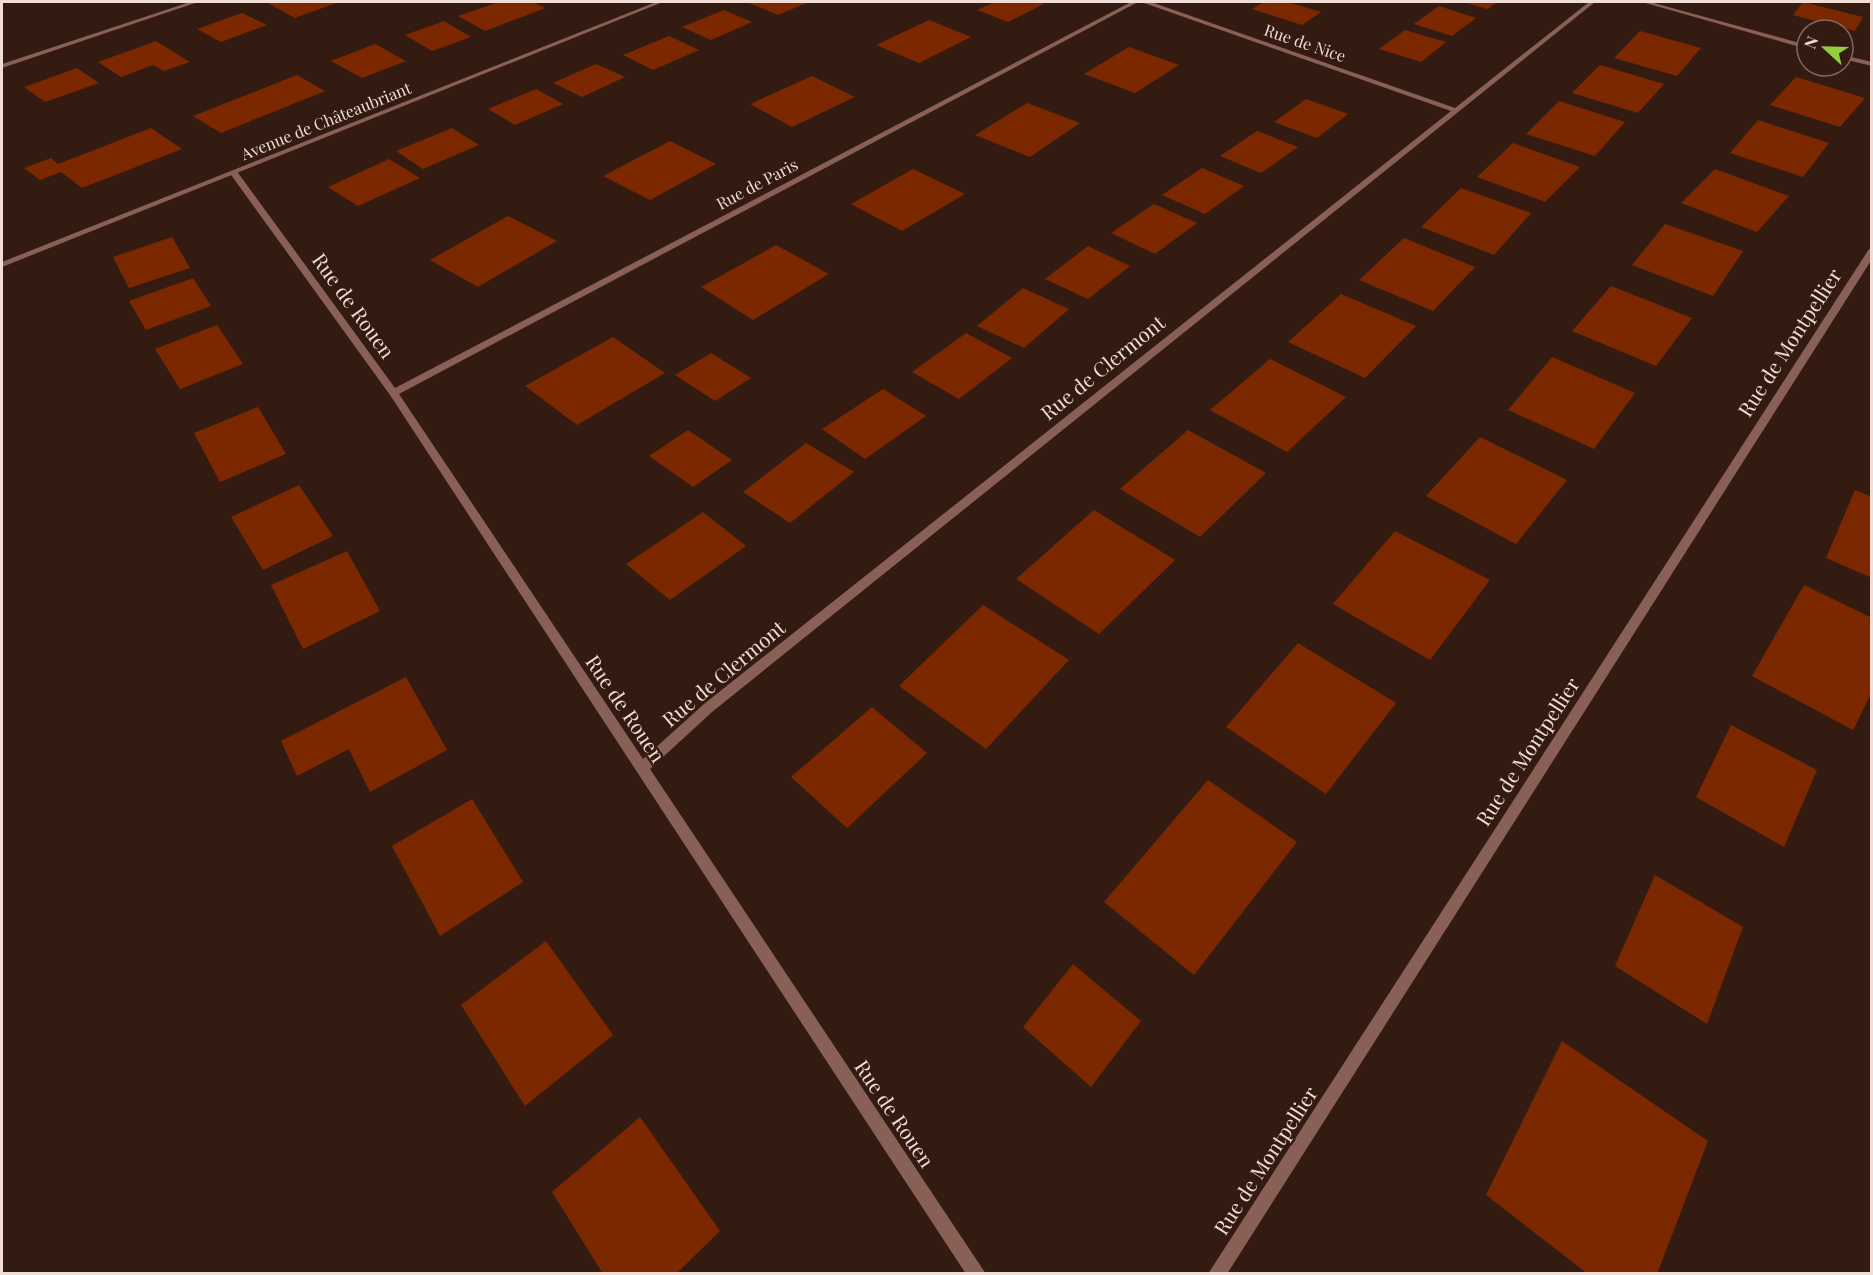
<svg xmlns="http://www.w3.org/2000/svg" width="1873" height="1275" font-family="'Playfair Display',serif">
  <style>
    .building { fill: #7b2800 }
    .lines { fill: none; stroke-linecap: round; stroke-linejoin: round }
    .minor { fill: #886055; fill-rule: evenodd }
    .tertiary { fill: #886055; fill-rule: evenodd }
    .labels { text-anchor: middle; stroke-width: 5; stroke-linejoin: round; paint-order: stroke }
    .far-street-label { font-size: 16px; fill: #efddd6; stroke: #341b12 }
    .street-label { font-size: 20px; fill: #efddd6; stroke: #341b12 }
  </style>
  <rect width="100%" height="100%" fill="#341b12"/>
  <path class="building" d="M273,2H339L295,18L268,3Z
    M499,2H532L546,8L485,31L458,16Z
    M747,2H809L778,15Z
    M995,2H1037L1044,4L1008,22L977,10Z
    M1264,2H1288L1321,12L1302,25L1252,9Z
    M1463,2H1498L1487,9Z
    M1803,2L1863,17L1855,31L1793,15Z
    M1439,6L1476,18L1452,36L1414,24Z
    M724,10L752,22L711,40L682,27Z
    M242,13L267,25L221,42L197,29Z
    M929,20L971,37L919,63L876,45Z
    M444,21L471,37L432,51L405,35Z
    M1405,30L1446,42L1421,62L1379,49Z
    M1640,31L1701,48L1677,76L1614,58Z
    M669,36L699,50L653,70L623,55Z
    M156,41L190,62L164,71L153,65L121,77L98,62Z
    M375,44L406,61L362,78L331,61Z
    M1129,47L1179,65L1135,93L1084,74Z
    M596,64L625,77L582,97L553,83Z
    M1600,65L1664,84L1638,113L1572,93Z
    M77,68L99,83L45,102L24,87Z
    M297,75L325,91L221,133L193,116Z
    M812,76L855,97L792,127L750,104Z
    M1796,77L1865,98L1840,127L1770,105Z
    M536,89L563,104L515,125L488,109Z
    M1306,99L1348,114L1317,138L1274,122Z
    M1559,101L1625,122L1595,156L1526,134Z
    M1027,103L1080,123L1030,157L975,135Z
    M1758,120L1829,143L1803,177L1730,153Z
    M151,128L182,149L82,188L61,172L40,180L24,168L51,158L58,164Z
    M452,128L479,145L423,169L396,151Z
    M1257,131L1298,147L1261,173L1220,156Z
    M670,141L716,164L650,200L603,176Z
    M1513,143L1580,167L1545,202L1477,177Z
    M389,159L420,178L358,206L328,187Z
    M1202,168L1244,186L1205,214L1162,195Z
    M913,169L965,194L902,231L851,204Z
    M1715,169L1789,196L1757,232L1681,203Z
    M1461,188L1531,213L1494,255L1421,227Z
    M1154,204L1197,223L1155,254L1111,233Z
    M508,216L557,241L478,287L430,260Z
    M1665,224L1743,251L1713,296L1632,265Z
    M172,237L190,268L129,288L113,257Z
    M1404,238L1475,267L1433,311L1359,280Z
    M776,245L829,274L753,320L701,287Z
    M1088,246L1130,266L1088,299L1045,279Z
    M193,278L211,306L146,330L129,301Z
    M1611,286L1692,318L1656,366L1572,331Z
    M1023,288L1069,309L1024,348L977,326Z
    M1341,294L1416,326L1365,378L1288,342Z
    M217,325L243,364L180,389L155,349Z
    M966,333L1012,358L959,399L912,372Z
    M613,337L665,373L577,425L525,386Z
    M711,353L751,378L715,401L675,375Z
    M1552,357L1635,393L1594,449L1508,410Z
    M1270,359L1346,397L1287,452L1210,410Z
    M883,389L926,416L865,459L822,429Z
    M258,407L286,454L220,482L194,433Z
    M688,430L732,460L693,487L649,456Z
    M1188,430L1266,473L1200,537L1120,489Z
    M1480,437L1567,480L1516,544L1426,496Z
    M806,443L854,472L790,523L743,492Z
    M299,485L333,536L263,570L231,517Z
    M1855,490L1872,497V578L1826,558Z
    M1094,510L1175,560L1099,634L1016,579Z
    M703,512L746,546L670,600L626,564Z
    M1395,531L1490,580L1430,660L1333,604Z
    M347,551L380,611L303,649L271,585Z
    M1804,585L1872,618V692L1853,730L1752,676Z
    M983,605L1069,660L986,749L899,686Z
    M1298,643L1396,703L1326,794L1226,727Z
    M406,677L447,750L370,792L349,749L297,776L281,741Z
    M872,707L927,753L847,828L791,777Z
    M1731,725L1817,770L1784,847L1696,797Z
    M1208,780L1297,842L1194,975L1104,902Z
    M472,799L523,882L440,936L392,846Z
    M1655,875L1743,927L1707,1024L1615,966Z
    M546,941L613,1035L525,1106L461,1005Z
    M1073,964L1141,1021L1091,1087L1023,1027Z
    M1562,1041L1708,1141L1657,1274H1588L1486,1195Z
    M640,1117L720,1231L676,1274H603L552,1192Z"/>
  <g class="lines">
    <path class="minor" d="M190,2H198L2,68V64Z
      M1131,2H1138L399,394L643,759L704,704L1451,111L1144,3L1143,2H1151L1455,108L1589,2H1595L712,712L650,769L986,1274H966L390,395L229,172L236,170L395,388Z
      M1642,2H1650L1807,45V49Z
      M1843,55L1872,62V66L1843,59Z
      M1869,249H1872V259L1227,1274H1208Z"/>
    <path class="tertiary" d="M656,2H663L2,267V262Z"/>
  </g>
  <g class="labels">
    <g class="far-street-label">
      <text transform="translate(1305 43) rotate(19)" y="6">Rue de Nice</text>
      <text transform="translate(326 121) rotate(-22)" y="6">Avenue de Châteaubriant</text>
      <text transform="translate(757 184) rotate(-28)" y="6">Rue de Paris</text>
    </g>
    <g class="street-label">
      <text transform="translate(353 306) rotate(54)" y="7">Rue de Rouen</text>
      <text transform="translate(1790 343) rotate(-57)" y="7">Rue de Montpellier</text>
      <text transform="translate(1103 368) rotate(-39)" y="7">Rue de Clermont</text>
      <text transform="translate(724 674) rotate(-40)" y="7">Rue de Clermont</text>
      <text transform="translate(625 709) rotate(56)" y="7">Rue de Rouen</text>
      <text transform="translate(1528 752) rotate(-57)" y="7">Rue de Montpellier</text>
      <text transform="translate(894 1114) rotate(56)" y="7">Rue de Rouen</text>
      <text transform="translate(1266 1161) rotate(-57)" y="7">Rue de Montpellier</text>
    </g>
  </g>
  <rect width="1873" height="1275" fill="none" stroke="#efddd6" stroke-width="6"/>
  <g transform="translate(1825 48) rotate(292)"><circle r="28" fill="#341b12" stroke="#7f6960" stroke-width="1.5"/>
  <path d="M0-4.5L10 22L0 15L-10 22Z" fill="#91cd3f"/>
  <text y="-9" font-size="16" font-weight="bold" text-anchor="middle" fill="#efddd6">N</text>
  </g>
</svg>
